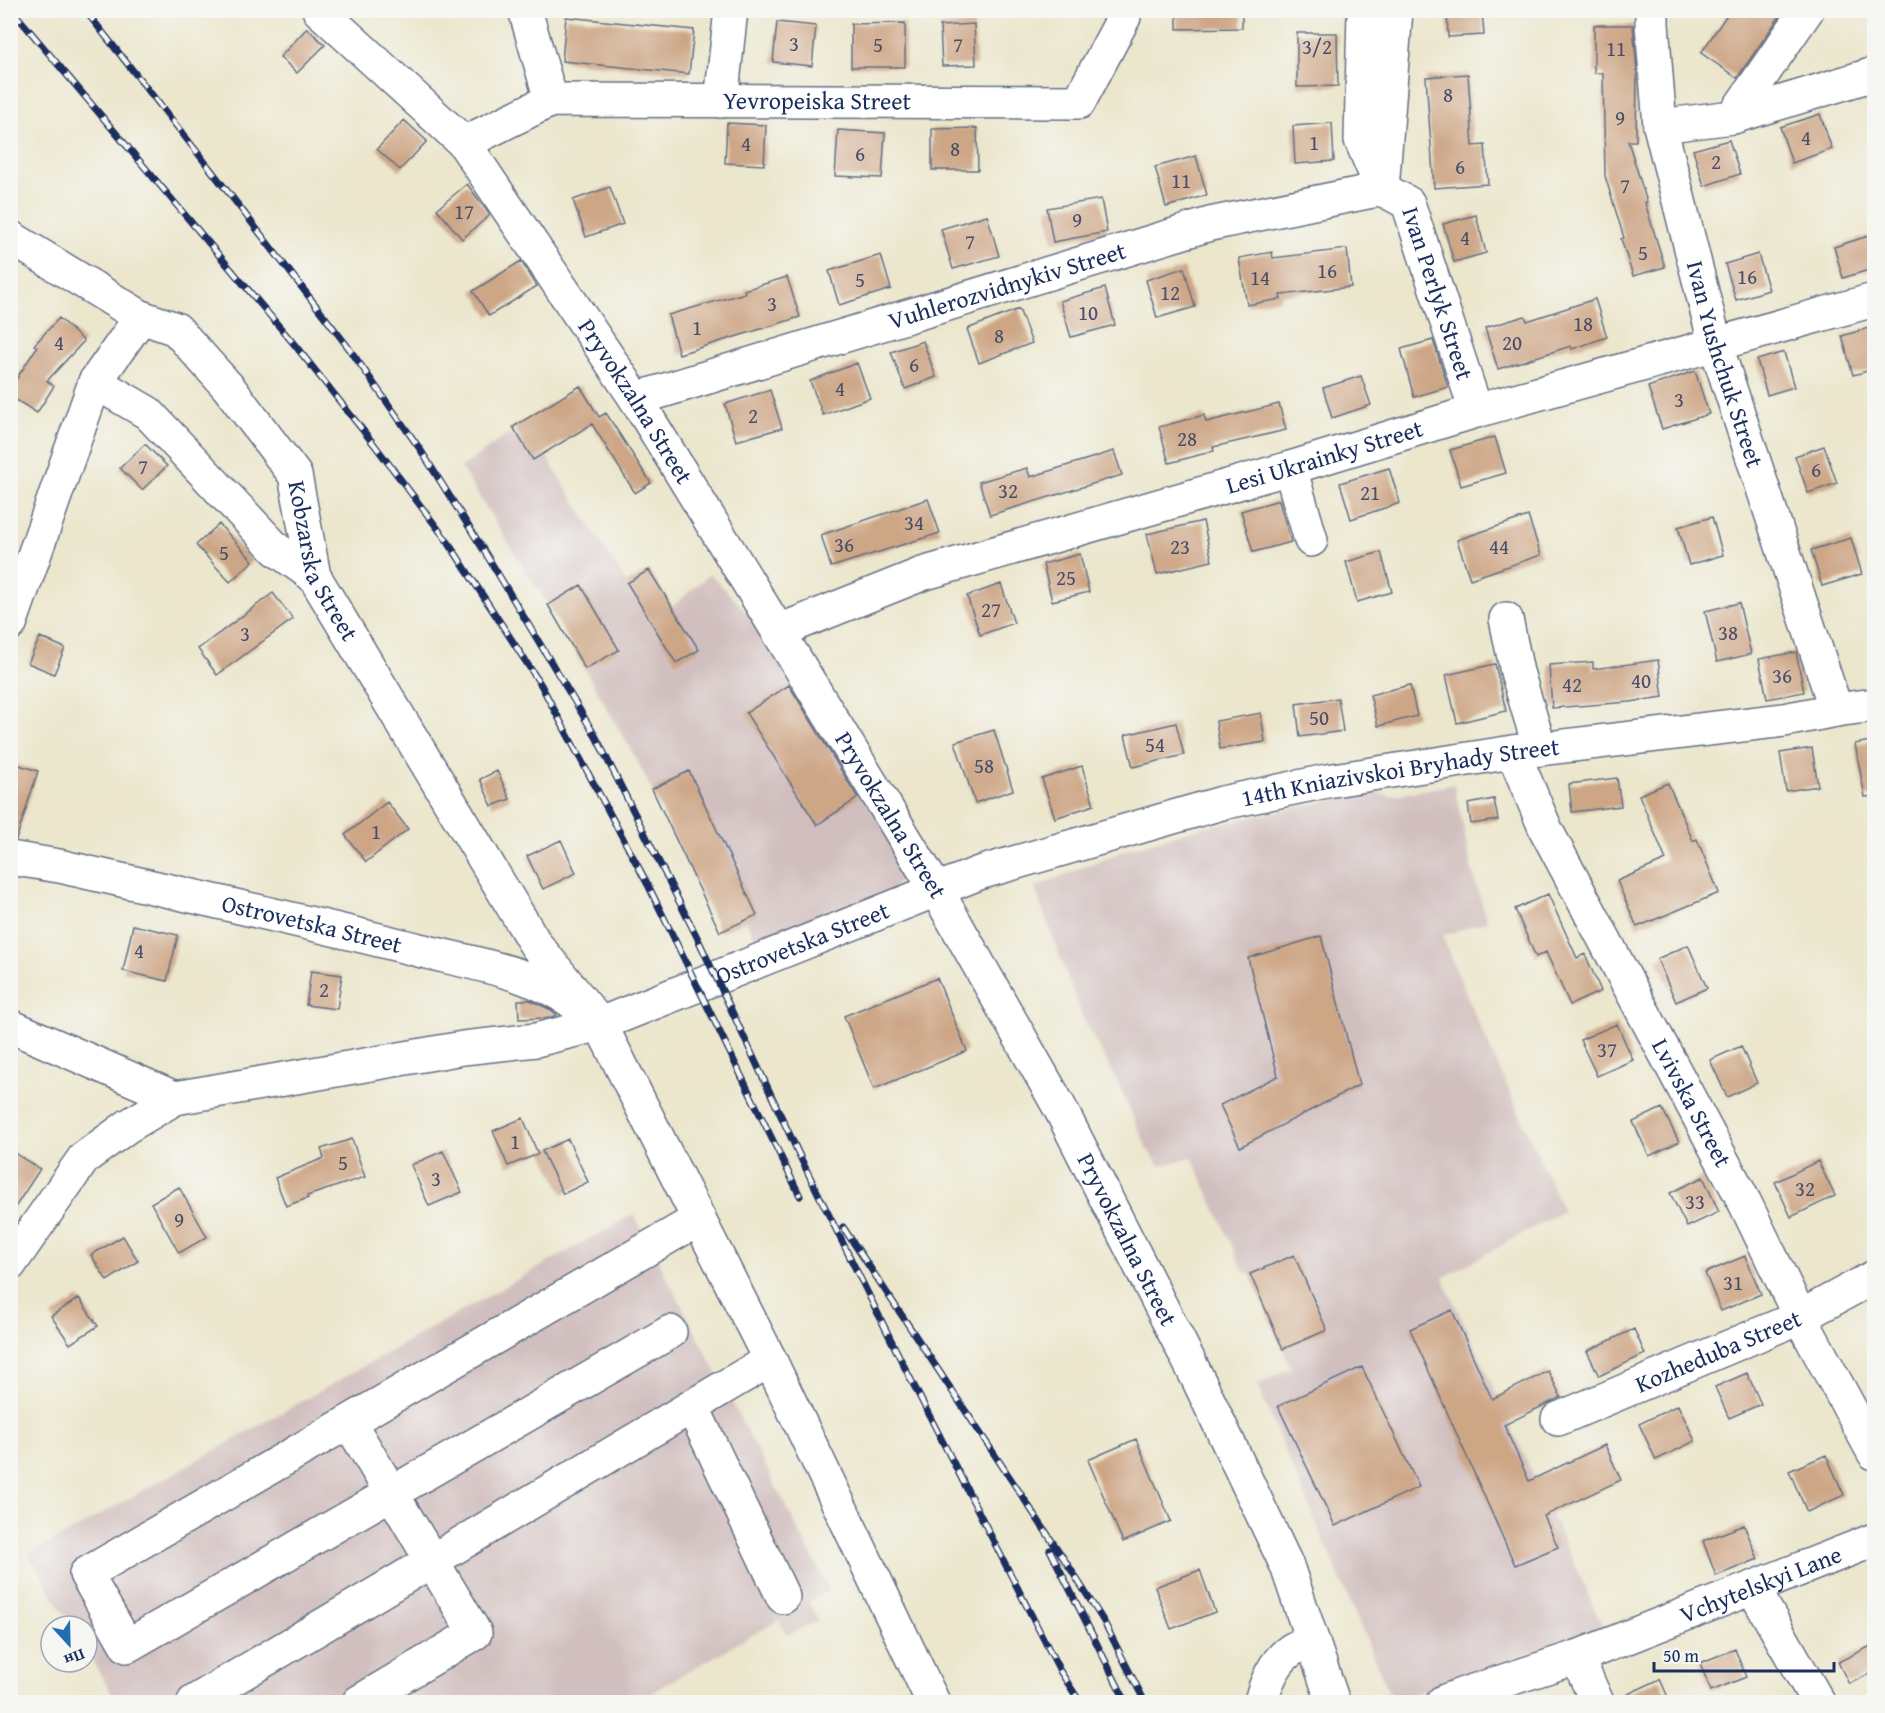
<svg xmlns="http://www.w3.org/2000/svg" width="1885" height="1713" font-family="'Gentium Book Plus',serif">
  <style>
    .industrial { fill: #d1bfbf }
    .building { fill: #cda686 }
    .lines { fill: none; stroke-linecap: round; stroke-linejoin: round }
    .minor-casing { stroke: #646f84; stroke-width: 36 }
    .minor { stroke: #fff; stroke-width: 33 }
    .rail-casing { stroke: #1b2f5e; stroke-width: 7 }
    .rail { stroke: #f6f6f2; stroke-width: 4.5; stroke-dasharray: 14; stroke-linecap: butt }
    .labels { text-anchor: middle; stroke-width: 6; stroke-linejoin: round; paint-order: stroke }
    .number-label { font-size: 21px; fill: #484d68 }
    .street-label { font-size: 24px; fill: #1b2f5e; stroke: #f6f6f2 }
  </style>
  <rect width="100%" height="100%" fill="#f6f6f2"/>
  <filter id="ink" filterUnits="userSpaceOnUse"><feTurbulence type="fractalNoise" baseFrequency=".0167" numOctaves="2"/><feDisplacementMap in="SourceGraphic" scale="12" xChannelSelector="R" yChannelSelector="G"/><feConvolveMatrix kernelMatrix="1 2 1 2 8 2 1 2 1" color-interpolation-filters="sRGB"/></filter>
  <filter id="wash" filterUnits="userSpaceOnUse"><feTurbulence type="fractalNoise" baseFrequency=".008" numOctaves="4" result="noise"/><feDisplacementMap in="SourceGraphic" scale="24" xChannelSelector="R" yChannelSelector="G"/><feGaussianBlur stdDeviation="1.35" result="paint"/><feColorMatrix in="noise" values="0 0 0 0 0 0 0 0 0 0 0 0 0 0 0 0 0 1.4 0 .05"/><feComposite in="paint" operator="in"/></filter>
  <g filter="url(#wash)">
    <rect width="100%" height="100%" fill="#ebe6cc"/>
    <path class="industrial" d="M508,434L544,453L627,583L649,570L672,607L710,574L770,636L910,865L889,896L760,949L746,921L720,932L638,762L548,605L461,468Z
      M1454,784L1473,875L1487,921L1442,936L1476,1017L1563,1211L1443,1278L1603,1627L1393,1702L1257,1385L1291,1368L1250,1274L1244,1272L1192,1157L1160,1166L1147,1148L1116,1079L1084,1021L1034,887L1131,848L1200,828L1371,792L1392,796Z
      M634,1214L830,1591L809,1602L818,1621L787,1635L779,1620L666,1684L639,1702H117L87,1652V1626H71L29,1555Z"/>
    <g id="blocks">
      <path class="building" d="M1177,10H1242V28L1177,29Z
        M1447,10H1482L1484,35L1448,37Z
        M1730,10H1784L1737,78L1701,53Z
        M566,17L694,30L689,74L562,61Z
        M777,22L816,26L812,66L773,62Z
        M905,23V67H851V24Z
        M974,24L976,65L942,66L940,26Z
        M1594,25H1633L1637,72L1636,141H1628L1647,202L1645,203L1665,267L1633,276L1621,239L1624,238L1605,176L1603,73H1594Z
        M307,28L325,45L297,73L280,57Z
        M1297,33H1337L1338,86L1297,87Z
        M1468,74L1473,146L1485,145L1488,184L1434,188L1426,77Z
        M1820,114L1832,149L1792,163L1780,127Z
        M404,120L427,141L400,170L377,149Z
        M727,123L766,125L764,165L725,163Z
        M1332,123L1334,161L1295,164L1293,126Z
        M977,128L978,170H932V129Z
        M838,130L885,133L882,178L835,176Z
        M1729,140L1740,174L1704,186L1693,150Z
        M1196,156L1207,195L1166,207L1155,167Z
        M467,184L490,215L462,239L437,209Z
        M610,187L623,224L586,237L573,200Z
        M1101,199L1107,232L1053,242L1047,208Z
        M987,215L999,256L953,269L941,229Z
        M1476,215L1486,253L1454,262L1443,224Z
        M1868,236L1875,255V268L1843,278L1834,247Z
        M1347,249L1351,287L1280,295L1281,299L1247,305L1239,258L1272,252L1273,258Z
        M1758,254L1769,290L1736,300L1725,264Z
        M881,255L891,289L839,305L829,271Z
        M521,261L537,286L489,316L473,291Z
        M1184,268L1195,307L1157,318L1146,280Z
        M787,277L800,317L679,354L668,315L745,293L744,290Z
        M1105,288L1115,325L1071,337L1060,301Z
        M1595,299L1607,337L1572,349L1571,346L1498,369L1485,328L1525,316L1527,321Z
        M1019,309L1032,343L979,363L967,329Z
        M59,318L84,341L47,381L54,386L37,413L10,396V389L37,347L34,345Z
        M1875,326V369L1853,375L1842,336Z
        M1433,340L1448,387L1414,397L1401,349Z
        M923,341L936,377L905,389L891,352Z
        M1784,352L1794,387L1767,395L1757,360Z
        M857,363L870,398L823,415L810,381Z
        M1695,371L1709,414L1662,429L1648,387Z
        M1361,376L1371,405L1332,418L1323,388Z
        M580,386L599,417L606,413L651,483L635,493L592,424L533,460L513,427Z
        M770,390L782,428L736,441L725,404Z
        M1279,404L1286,430L1213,447L1214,451L1169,463L1159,427L1204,415L1206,422Z
        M1495,437L1506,473L1461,486L1450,450Z
        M145,444L167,466L142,490L120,468Z
        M1824,446L1837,483L1808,493L1795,456Z
        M1114,451L1122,475L990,515L979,482L1027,468L1030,477Z
        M1389,468L1400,503L1351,519L1340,483Z
        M928,499L940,533L831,567L821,535Z
        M1279,500L1291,542L1253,552L1241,511Z
        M1528,516L1541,555L1470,579L1457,540Z
        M1712,517L1723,555L1689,565L1678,527Z
        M1203,521L1212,561L1157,574L1147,534Z
        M219,524L253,561L230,582L196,545Z
        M1851,538L1862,574L1822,586L1811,550Z
        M1381,552L1392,592L1357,602L1346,562Z
        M1080,554L1089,592L1052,601L1043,564Z
        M649,570L699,650L676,663L627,583Z
        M1001,584L1014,623L980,635L967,596Z
        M581,585L619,650L585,669L548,605Z
        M273,593L293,619L217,675L198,649Z
        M1739,603L1751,654L1717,662L1705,611Z
        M40,637L65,648L54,674L28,663Z
        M1796,652L1804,692L1767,699L1759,659Z
        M1658,660L1663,697L1630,702L1552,708L1549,665L1593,662V669Z
        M1495,664L1506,711L1457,723L1446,675Z
        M789,685L858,798L817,825L746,713Z
        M1410,685L1417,716L1378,726L1370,695Z
        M1338,698L1343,731L1300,737L1296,704Z
        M1261,713L1265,742L1220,749L1216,721Z
        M1176,723L1184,755L1133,767L1125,735Z
        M994,730L1013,790L975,803L955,742Z
        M1875,740V796L1865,797L1855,744Z
        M1812,748L1818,786L1786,791L1780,753Z
        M10,762L38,771L16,840H10Z
        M1082,766L1094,805L1055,818L1042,779Z
        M497,771L510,799L492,806L480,779Z
        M689,771L757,915L720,932L652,789Z
        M1617,778L1621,806L1572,812L1569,784Z
        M1668,783L1693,841L1697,839L1719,893L1637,927L1617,881L1666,860L1639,795Z
        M1494,799L1498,820L1471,824L1468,804Z
        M387,802L408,829L366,862L345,835Z
        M561,840L576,873L543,889L527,856Z
        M1548,894L1577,958L1585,954L1601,991L1570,1005L1546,952L1536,957L1515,909Z
        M133,925L178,935L167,981L123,971Z
        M1321,936L1359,1085L1240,1147L1220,1105L1278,1076L1248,958Z
        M1688,945L1707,988L1676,1002L1657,959Z
        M311,971L342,975L337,1009L306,1005Z
        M937,978L967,1051L874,1089L844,1016Z
        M518,1000H530L551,1010L557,1015L548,1018L519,1019Z
        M1617,1024L1633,1060L1597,1076L1580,1040Z
        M1741,1046L1757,1083L1727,1097L1710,1060Z
        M1662,1108L1679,1142L1649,1156L1633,1122Z
        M523,1118L538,1154L508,1166L493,1131Z
        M352,1139L365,1177L307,1196L308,1198L286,1206L275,1178L324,1158L321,1149Z
        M568,1139L588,1182L563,1194L542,1151Z
        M10,1150L40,1169L10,1215Z
        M443,1151L462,1192L429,1206L411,1165Z
        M1818,1161L1835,1196L1791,1217L1775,1182Z
        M1703,1177L1719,1212L1687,1227L1670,1193Z
        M179,1187L207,1237L179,1253L151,1203Z
        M123,1236L138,1261L107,1281L91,1255Z
        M1294,1255L1327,1330L1283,1349L1250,1274Z
        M1745,1256L1761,1294L1721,1311L1705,1273Z
        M79,1298L98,1326L70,1344L51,1316Z
        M1452,1310L1492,1399L1548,1371L1561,1397L1504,1425L1529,1481L1605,1445L1621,1480L1544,1516L1558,1547L1515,1565L1410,1329Z
        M1634,1329L1645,1354L1599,1376L1587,1351Z
        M1362,1367L1419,1487L1335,1526L1278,1406Z
        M1747,1373L1761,1404L1729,1418L1715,1387Z
        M1678,1405L1695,1441L1656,1460L1639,1424Z
        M1136,1439L1171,1521L1123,1542L1088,1460Z
        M1826,1455L1844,1495L1807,1512L1789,1471Z
        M1744,1525L1758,1559L1716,1576L1703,1541Z
        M1200,1570L1215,1612L1171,1629L1155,1587Z
        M1875,1644V1671L1849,1684L1838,1662Z
        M1735,1649L1746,1677L1711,1691L1700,1663Z
        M1660,1679L1670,1702H1615V1700Z"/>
    </g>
  </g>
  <g filter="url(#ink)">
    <use href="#blocks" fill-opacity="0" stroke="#646f84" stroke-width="1.5"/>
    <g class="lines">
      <g class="minor-casing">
        <g id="minor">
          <path id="s1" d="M319,10L464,143L636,399L937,891L1060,1108L1198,1379L1287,1566L1333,1702"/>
          <path d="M525,10L551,100"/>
          <path id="s2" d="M1364,10L1361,140L1382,189L1408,203L1476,411"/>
          <path id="s3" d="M1652,10V24L1660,126L1715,343L1836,710"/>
          <path d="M721,101L731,10"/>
          <path d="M1733,117L1807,10"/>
          <path d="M1660,126L1733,117L1874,74"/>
          <path id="s4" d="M464,143L551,100L1079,102L1124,17L1125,10"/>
          <path id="s5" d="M10,237L141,317L176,329L229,388L295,475L314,576L536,945L600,1024L770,1360L933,1702"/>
          <path d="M95,382L148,413L276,549L314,576"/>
          <path id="s6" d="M636,399L1210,224L1382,189L1396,10"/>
          <path d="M1290,468L1311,540"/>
          <path d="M1506,619L1517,672L1540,749"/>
          <path d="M10,624L95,382L141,317"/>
          <path id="s7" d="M779,631L922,574L1290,468L1476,411L1874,300"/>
          <path id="s8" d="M1513,752L1546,830L1745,1203L1800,1317L1874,1453"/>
          <path id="s9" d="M10,858L59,866C178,893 297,919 415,949C469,963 533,971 578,1006"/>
          <path d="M10,1026L175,1098"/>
          <path id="s10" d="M10,1264L84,1158L128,1126L175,1098L463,1048L536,1040L600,1024L979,873L1222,803L1327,781L1513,752L1784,720L1836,710L1874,705"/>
          <path d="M670,1332L127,1646L86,1574L699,1219"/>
          <path d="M692,1406L783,1597"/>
          <path id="s11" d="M1558,1419L1800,1317L1874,1277"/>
          <path d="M349,1422L475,1633L359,1702"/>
          <path d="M1753,1588L1818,1702"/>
          <path d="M1577,1657L1597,1702"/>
          <path d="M194,1702L770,1360"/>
          <path d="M1261,1702C1265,1685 1274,1662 1290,1651C1296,1646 1305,1644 1312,1640"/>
          <path id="s12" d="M1443,1702L1464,1694L1577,1657L1874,1540"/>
        </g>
      </g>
      <use href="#minor" class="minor"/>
      <g class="rail-casing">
        <path id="rail" d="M12,10L294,344L373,443L448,542L541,685L648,885L800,1196
          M85,10L197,152L348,347L420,449L486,554L596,737L697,937L804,1165L905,1368L1060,1671L1080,1702
          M843,1227L1070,1568L1104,1622L1145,1702
          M1050,1550L1126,1702"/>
      </g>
      <use href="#rail" class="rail"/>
    </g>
  </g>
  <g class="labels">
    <g class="number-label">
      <text x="794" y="51">3</text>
      <text x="878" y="52">5</text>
      <text x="958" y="52">7</text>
      <text x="1317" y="54">3/2</text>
      <text x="1616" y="56">11</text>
      <text x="1448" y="102">8</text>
      <text x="1620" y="125">9</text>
      <text x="1806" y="145">4</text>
      <text x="1314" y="150">1</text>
      <text x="746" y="151">4</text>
      <text x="955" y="156">8</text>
      <text x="860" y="161">6</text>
      <text x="1716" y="169">2</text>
      <text x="1460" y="174">6</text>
      <text x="1181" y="188">11</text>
      <text x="1625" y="193">7</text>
      <text x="464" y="219">17</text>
      <text x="1077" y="227">9</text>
      <text x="1465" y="245">4</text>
      <text x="970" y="249">7</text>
      <text x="1643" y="260">5</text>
      <text x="1327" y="278">16</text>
      <text x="1747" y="284">16</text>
      <text x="1260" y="285">14</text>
      <text x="860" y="287">5</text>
      <text x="1170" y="300">12</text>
      <text x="772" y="311">3</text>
      <text x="1088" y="320">10</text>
      <text x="1583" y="331">18</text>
      <text x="697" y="335">1</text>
      <text x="999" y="343">8</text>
      <text x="59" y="350">4</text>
      <text x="1512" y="350">20</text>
      <text x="914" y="372">6</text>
      <text x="840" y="396">4</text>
      <text x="1679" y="407">3</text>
      <text x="753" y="423">2</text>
      <text x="1187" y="446">28</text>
      <text x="143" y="474">7</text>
      <text x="1816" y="477">6</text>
      <text x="1008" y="498">32</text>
      <text x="1370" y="500">21</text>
      <text x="914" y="530">34</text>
      <text x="844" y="552">36</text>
      <text x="1180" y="554">23</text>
      <text x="1499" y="554">44</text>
      <text x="224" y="560">5</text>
      <text x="1066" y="585">25</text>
      <text x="991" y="617">27</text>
      <text x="1728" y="640">38</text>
      <text x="245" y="641">3</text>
      <text x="1782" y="683">36</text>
      <text x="1641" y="688">40</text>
      <text x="1572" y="692">42</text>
      <text x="1319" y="725">50</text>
      <text x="1155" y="752">54</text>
      <text x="984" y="773">58</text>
      <text x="376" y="839">1</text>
      <text x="139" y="958">4</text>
      <text x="324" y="997">2</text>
      <text x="1607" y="1057">37</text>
      <text x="515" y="1149">1</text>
      <text x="343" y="1170">5</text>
      <text x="436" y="1186">3</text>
      <text x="1805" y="1196">32</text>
      <text x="1695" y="1209">33</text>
      <text x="179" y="1227">9</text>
      <text x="1733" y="1290">31</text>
    </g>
    <g class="street-label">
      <text dy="8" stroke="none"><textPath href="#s4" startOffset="363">Yevropeiska Street</textPath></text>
      <text dy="8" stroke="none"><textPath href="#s6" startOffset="388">Vuhlerozvidnykiv Street</textPath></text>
      <text dy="8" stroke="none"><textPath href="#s2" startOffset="308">Ivan Perlyk Street</textPath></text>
      <text dy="8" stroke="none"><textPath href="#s3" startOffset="363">Ivan Yushchuk Street</textPath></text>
      <text dy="8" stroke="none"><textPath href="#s1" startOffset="507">Pryvokzalna Street</textPath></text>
      <text dy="8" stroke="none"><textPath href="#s7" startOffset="573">Lesi Ukrainky Street</textPath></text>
      <text dy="8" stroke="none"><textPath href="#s5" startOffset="470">Kobzarska Street</textPath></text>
      <text dy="8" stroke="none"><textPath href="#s10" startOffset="1512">14th Kniazivskoi Bryhady Street</textPath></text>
      <text dy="8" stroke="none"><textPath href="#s1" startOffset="993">Pryvokzalna Street</textPath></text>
      <text dy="8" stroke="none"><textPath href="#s9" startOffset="309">Ostrovetska Street</textPath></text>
      <text dy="8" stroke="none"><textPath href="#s10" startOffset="888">Ostrovetska Street</textPath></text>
      <text dy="8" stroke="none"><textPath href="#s8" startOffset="394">Lvivska Street</textPath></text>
      <text dy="8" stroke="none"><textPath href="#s1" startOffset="1479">Pryvokzalna Street</textPath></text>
      <text dy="8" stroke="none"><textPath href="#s11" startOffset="174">Kozheduba Street</textPath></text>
      <text dy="8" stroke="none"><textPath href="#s12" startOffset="339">Vchytelskyi Lane</textPath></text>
    </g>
  </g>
  <rect width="1885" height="1713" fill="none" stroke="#f6f6f2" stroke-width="36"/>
  <g transform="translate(69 1644) rotate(158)"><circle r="28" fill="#f6f6f2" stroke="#9ea6b7" stroke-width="1.5"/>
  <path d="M0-4.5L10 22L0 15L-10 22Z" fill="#1f6fb2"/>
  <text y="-9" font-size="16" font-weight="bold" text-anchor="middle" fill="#1b2f5e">Пн</text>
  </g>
  <path d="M1654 1662v9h180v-9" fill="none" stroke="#1b2f5e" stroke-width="3"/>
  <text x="1663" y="1662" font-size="18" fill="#1b2f5e" stroke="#f6f6f2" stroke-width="4.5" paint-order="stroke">50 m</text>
</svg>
